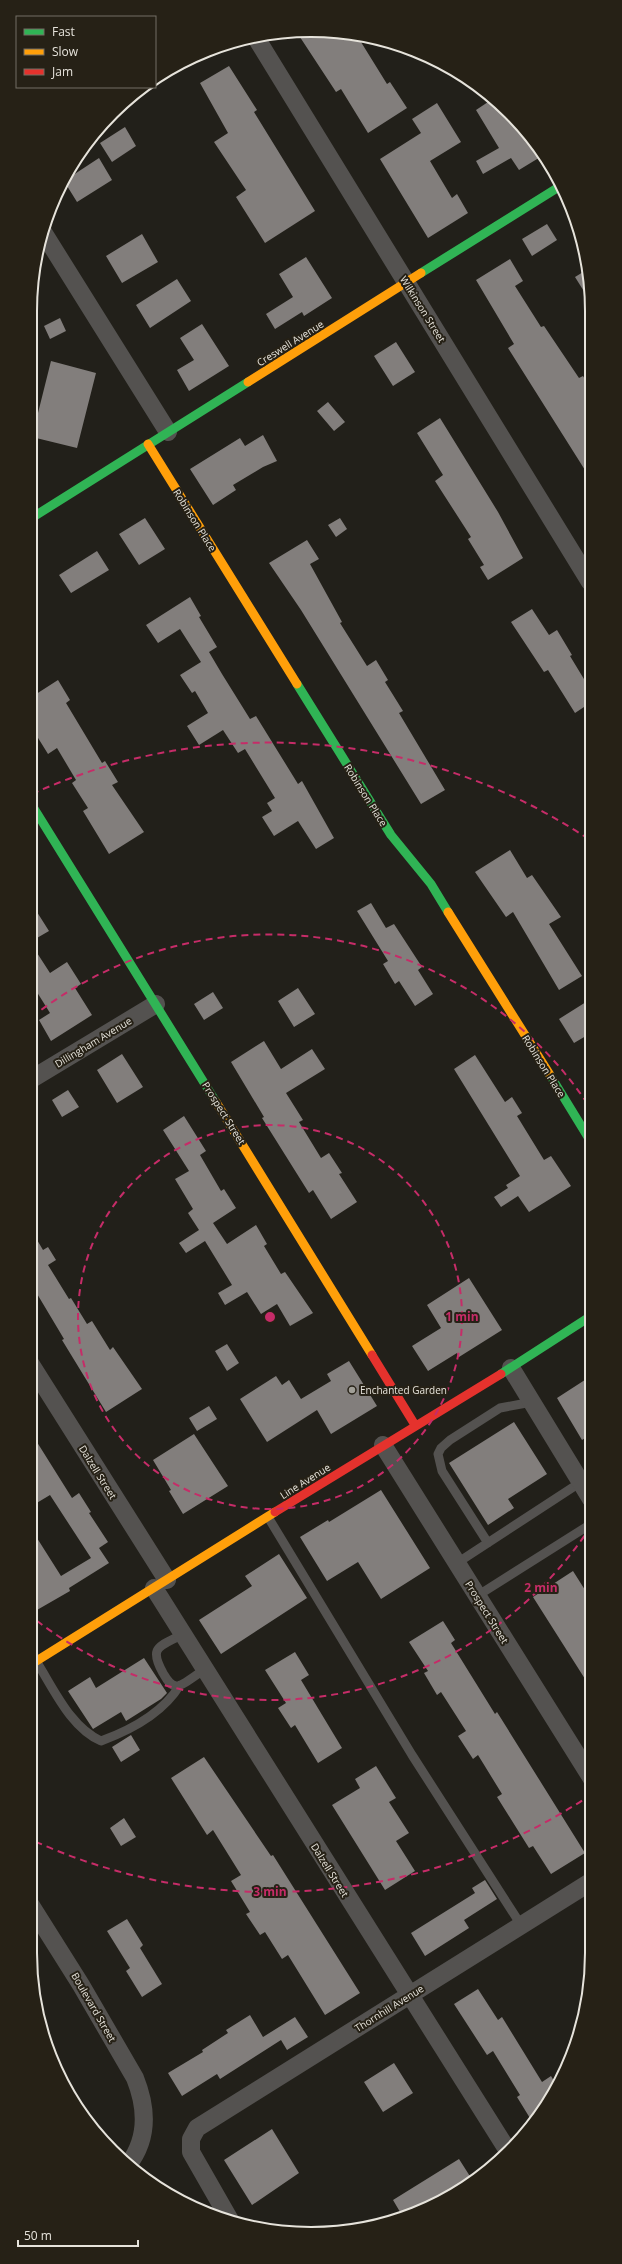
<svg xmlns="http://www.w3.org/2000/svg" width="622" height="2264" font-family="'Open Sans',sans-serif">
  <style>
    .building { fill: #827e7c }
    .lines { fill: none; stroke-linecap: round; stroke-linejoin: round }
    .lane { stroke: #545250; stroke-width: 9 }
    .street { stroke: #545250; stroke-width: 18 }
    .fast { stroke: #30b455; stroke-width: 9 }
    .slow { stroke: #ff9f0a; stroke-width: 9 }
    .jam { stroke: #e5322d; stroke-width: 9 }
    .ring { fill: none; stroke: #c62c68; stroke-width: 2; stroke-dasharray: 7 5 }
    .poi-dot { fill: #a19f97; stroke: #262116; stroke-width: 1.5 }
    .labels { text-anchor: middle; stroke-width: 4; stroke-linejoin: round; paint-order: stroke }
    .street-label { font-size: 10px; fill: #e6e3db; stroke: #262116 }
    .poi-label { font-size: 10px; fill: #e6e3db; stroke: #262116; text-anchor: start }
    .rim { fill: none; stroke: #e6e3db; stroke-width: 2 }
    .centre { fill: #c62c68; stroke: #262116; stroke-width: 2 }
    .ring-label { font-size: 12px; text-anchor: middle; font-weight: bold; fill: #c62c68; stroke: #262116; stroke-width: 4; stroke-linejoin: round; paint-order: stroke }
  </style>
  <rect width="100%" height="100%" fill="#22201a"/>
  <path class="building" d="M311,30L356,34L387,84L390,82L407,108L368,133L341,89L336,92L296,31Z
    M229,66L257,110L254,112L315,211L265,243L236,197L246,190L214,142L228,133L200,83Z
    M491,100L522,126L542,156L519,170L511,158L483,174L476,161L499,148L476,110Z
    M437,103L461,142L430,161L452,198L457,194L468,213L428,238L380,159L421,133L412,119Z
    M125,127L136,146L112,162L100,143Z
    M99,158L112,180L77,202L64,181Z
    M547,224L557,240L532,256L522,239Z
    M142,234L158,262L122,283L106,256Z
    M306,257L332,298L304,316L302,312L275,329L266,314L293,297L279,274Z
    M510,259L523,281L515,286L541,327L544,326L579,378L583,376L590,388V478L508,348L514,344L476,280Z
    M588,269L590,275V301L575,277Z
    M177,279L191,301L150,328L136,305Z
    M60,318L66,331L50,339L44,326Z
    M202,324L229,366L189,391L177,370L194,360L180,338Z
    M396,342L415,372L393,386L374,356Z
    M51,361L96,373L77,448L32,437Z
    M328,402L345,422L334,431L317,411Z
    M440,418L498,512L523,558L488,580L480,567L484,565L468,539L471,537L435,481L443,475L417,433Z
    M263,435L277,461L263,467L233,485L236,490L213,505L190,469L240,438L245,446Z
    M145,518L165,549L139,565L119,534Z
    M340,518L347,529L336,537L328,525Z
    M307,540L319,559L310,564L342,622L340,623L367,666L376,660L388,680L385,682L403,711L399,713L445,790L421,804L301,610L269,563Z
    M97,551L109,570L71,593L59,575Z
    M190,597L201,616L199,617L217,647L209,652L222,674L250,719L256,716L298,784L302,781L334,838L316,849L298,821L274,836L262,817L272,811L267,803L275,798L245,749L238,753L223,730L199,745L187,726L208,713L195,691L192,693L180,675L201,662L180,629L158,643L146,625Z
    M532,609L549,635L557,630L572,655L570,656L590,689V703L575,713L548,670L544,672L511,622Z
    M58,680L70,700L66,703L102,763L105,761L118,782L112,785L144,832L109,854L83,811L88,808L72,783L76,780L57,748L48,754L30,725V698Z
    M510,850L527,878L532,875L561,917L549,924L582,976L559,990L513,912L506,917L475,872Z
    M30,901L49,931L30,942L50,973L67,962L81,984L75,988L92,1015L51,1041L39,1020L50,1013L30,981Z
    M371,903L386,928L394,924L422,967L418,970L433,994L415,1006L399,981L395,984L383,964L388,961L357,911Z
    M298,988L315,1014L294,1027L278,1001Z
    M213,992L223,1008L204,1020L194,1004Z
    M586,1002L591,1009V1033L574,1043L559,1019Z
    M264,1041L281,1069L312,1049L325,1069L286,1093L303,1120L299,1122L321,1158L329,1153L342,1173L339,1174L357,1202L331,1219L313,1190L309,1193L262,1118L264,1117L231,1062Z
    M122,1054L143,1087L117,1103L97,1070Z
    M475,1055L505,1102L512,1097L522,1113L517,1116L544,1160L551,1156L571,1186L529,1212L518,1196L501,1207L494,1197L508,1188L506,1185L520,1176L454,1069Z
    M68,1090L79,1107L62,1117L52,1100Z
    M184,1116L206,1151L200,1155L221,1191L224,1189L236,1208L213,1223L227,1244L256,1225L267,1244L264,1246L281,1274L285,1272L313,1313L290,1326L277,1304L261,1314L247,1292L225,1305L218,1293L232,1285L205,1241L186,1253L179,1243L199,1230L188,1213L193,1209L175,1179L189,1171L163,1130Z
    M30,1228L43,1250L48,1247L56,1260L48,1265L69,1299L71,1298L87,1324L92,1321L110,1350L113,1347L142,1389L106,1412L62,1340L64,1339L30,1282Z
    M469,1278L502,1330L459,1357L457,1353L428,1371L412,1346L441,1328L427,1305Z
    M227,1344L239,1363L227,1371L215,1351Z
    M349,1361L377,1406L331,1434L317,1410L267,1442L240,1399L276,1376L282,1385L289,1380L301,1399L331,1381L327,1374Z
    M591,1376V1407L586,1410L591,1418V1434L582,1440L557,1398Z
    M209,1406L217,1419L197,1431L189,1418Z
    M514,1422L547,1474L508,1499L514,1508L488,1525L449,1463Z
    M30,1431L72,1498L79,1493L91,1512L89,1513L108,1542L99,1548L109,1563L69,1588L70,1591L30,1614V1527L61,1576L91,1558L50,1495L30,1507Z
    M194,1434L228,1486L183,1514L169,1491L171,1490L153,1460Z
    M381,1490L430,1568L381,1599L358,1562L327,1581L300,1537L328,1520L329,1522Z
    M279,1554L307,1598L221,1654L199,1620L252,1586L245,1576Z
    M573,1571L592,1601V1690L533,1597Z
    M443,1621L455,1640L451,1643L495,1714L497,1712L585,1853L551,1874L533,1846L529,1848L497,1797L502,1794L478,1755L473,1759L458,1736L466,1731L441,1692L437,1695L424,1673L428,1671L409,1642Z
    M295,1652L309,1675L301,1680L342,1748L318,1763L295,1725L291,1728L278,1708L286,1703L265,1670Z
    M144,1658L167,1693L161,1699L126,1721L121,1712L93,1729L68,1691L90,1677L96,1688Z
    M131,1735L140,1750L121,1762L112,1747Z
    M204,1757L271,1856L273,1855L360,1993L325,2015L288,1955L282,1959L265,1932L260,1935L246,1914L250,1912L231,1881L241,1875L213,1830L207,1835L171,1778Z
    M376,1766L396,1798L389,1802L409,1833L396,1841L415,1871L385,1890L332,1805L360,1788L355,1779Z
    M124,1818L136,1837L121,1846L110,1828Z
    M485,1880L497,1899L464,1920L469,1928L425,1956L411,1933L475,1893L472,1888Z
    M127,1919L143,1945L140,1948L162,1984L142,1997L126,1971L130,1968L107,1931Z
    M478,1989L498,2020L502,2017L542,2082L551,2076L557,2086L554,2094L533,2123L517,2097L520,2095L493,2051L487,2055L454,2004Z
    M250,2015L263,2037L295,2017L308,2037L287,2050L281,2040L220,2079L217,2074L182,2096L168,2073L203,2052L202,2050L228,2033L226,2030Z
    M394,2063L413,2093L383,2112L364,2082Z
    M272,2129L299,2173L252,2205L224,2160Z
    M459,2159L473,2181L433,2206L403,2217L393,2200Z"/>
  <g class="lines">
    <path class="lane" d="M268,1517L412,1755L521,1925
      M488,1543L442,1471L438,1454L441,1448L450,1440L500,1408L532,1402
      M457,1563L581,1482
      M477,1596L591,1524
      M183,1634C160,1647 148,1646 163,1673C166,1678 169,1685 176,1686C181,1687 199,1673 205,1669
      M36,1661C54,1689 70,1727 101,1741C131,1730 163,1713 180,1685"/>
    <path class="street" d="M255,36L590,582
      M43,232L168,432
      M30,1080L156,1004
      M30,1363L167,1580
      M511,1368L591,1499
      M383,1445L592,1779
      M154,1588L508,2151
      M30,1904L81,1985L135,2078C147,2108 149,2138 128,2165
      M231,2222L191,2152V2139L197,2128L592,1881"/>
    <path class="fast" d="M421,273L562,185
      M30,519L248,382
      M297,684L391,835L431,884L448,912
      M30,802L216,1102
      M550,1075L591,1142
      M501,1374L591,1316"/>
    <path class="slow" d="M248,382L421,273
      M148,444L297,684
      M448,912L550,1075
      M216,1102L372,1355
      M30,1665L275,1512"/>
    <path class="jam" d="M372,1355L415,1425
      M275,1512L501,1374"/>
  </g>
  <g class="ring">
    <circle cx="270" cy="1317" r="192"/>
    <path d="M591 1526A383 383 0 0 1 32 1617M32 1017A383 383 0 0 1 589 1106"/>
    <path d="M592 1794A575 575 0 0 1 32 1840M32 794A575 575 0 0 1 587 838"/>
  </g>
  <circle class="poi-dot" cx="352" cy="1390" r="4"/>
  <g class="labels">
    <g class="street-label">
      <text transform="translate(423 309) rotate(58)" y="4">Wilkinson Street</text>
      <text transform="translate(290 343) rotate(-32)" y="4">Creswell Avenue</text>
      <text transform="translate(195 520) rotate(58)" y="4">Robinson Place</text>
      <text transform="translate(366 795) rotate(58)" y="4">Robinson Place</text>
      <text transform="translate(93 1042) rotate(-31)" y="4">Dillingham Avenue</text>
      <text transform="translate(544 1066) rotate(58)" y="4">Robinson Place</text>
      <text transform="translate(224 1113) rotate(58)" y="4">Prospect Street</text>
      <text transform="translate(98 1472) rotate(58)" y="4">Dalzell Street</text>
      <text transform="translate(305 1481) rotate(-32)" y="4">Line Avenue</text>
      <text transform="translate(487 1612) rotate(58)" y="4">Prospect Street</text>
      <text transform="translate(330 1870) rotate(58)" y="4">Dalzell Street</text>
      <text transform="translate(94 2007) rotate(60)" y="4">Boulevard Street</text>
      <text transform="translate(389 2008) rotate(-32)" y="4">Thornhill Avenue</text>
    </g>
    <g class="poi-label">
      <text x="360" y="1394">Enchanted Garden</text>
    </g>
  </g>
  <path d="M0 0H622V2264H0ZM311 37H311A274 274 0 0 1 585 311V1953A274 274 0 0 1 311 2227H311A274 274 0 0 1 37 1953V311A274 274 0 0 1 311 37Z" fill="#262116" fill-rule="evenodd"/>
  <path class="rim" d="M311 37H311A274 274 0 0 1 585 311V1953A274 274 0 0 1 311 2227H311A274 274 0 0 1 37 1953V311A274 274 0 0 1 311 37Z"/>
  <circle cx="270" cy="1317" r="6" class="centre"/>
  <g class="ring-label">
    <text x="462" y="1321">1 min</text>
    <text x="541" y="1592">2 min</text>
    <text x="270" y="1896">3 min</text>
  </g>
  <rect x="16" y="16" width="140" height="72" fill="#262116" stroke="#736f65"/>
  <rect x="24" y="29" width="20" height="6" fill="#30b455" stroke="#736f65"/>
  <text x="52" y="36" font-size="12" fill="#e6e3db">Fast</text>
  <rect x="24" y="49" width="20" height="6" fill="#ff9f0a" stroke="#736f65"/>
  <text x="52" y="56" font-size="12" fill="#e6e3db">Slow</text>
  <rect x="24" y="69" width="20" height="6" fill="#e5322d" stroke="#736f65"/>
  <text x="52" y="76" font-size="12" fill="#e6e3db">Jam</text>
  <path d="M18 2240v6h120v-6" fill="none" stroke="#e6e3db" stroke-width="2"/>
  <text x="24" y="2240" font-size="12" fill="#e6e3db" stroke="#262116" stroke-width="3" paint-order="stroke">50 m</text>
</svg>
